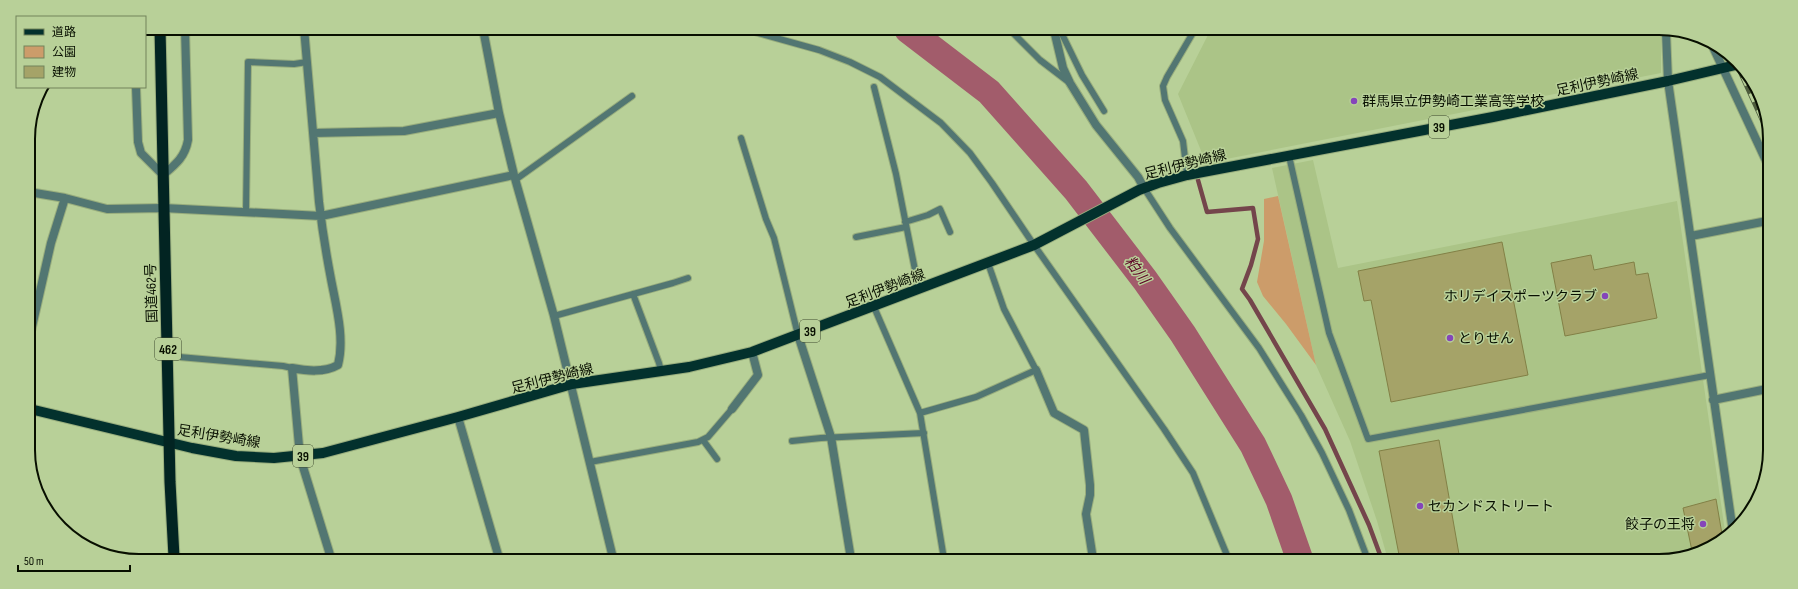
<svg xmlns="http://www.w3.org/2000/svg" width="1798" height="589" font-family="'Sofia Sans Condensed','Noto Sans JP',sans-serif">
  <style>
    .built { fill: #abc487 }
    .green { fill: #cc9c6a }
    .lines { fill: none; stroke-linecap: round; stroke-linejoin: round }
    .stream { stroke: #74454b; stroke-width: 4.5 }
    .river { stroke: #a25c6b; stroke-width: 27 }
    .building { fill: #a5a368; stroke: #828046 }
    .service-casing { stroke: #98ad7d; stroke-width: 8 }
    .minor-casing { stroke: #98ad7d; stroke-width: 10 }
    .primary-casing { stroke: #98ad7d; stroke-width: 12 }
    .trunk-casing { stroke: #98ad7d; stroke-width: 13 }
    .service { stroke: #527672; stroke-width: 6 }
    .minor { stroke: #527672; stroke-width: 8 }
    .primary { stroke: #03312d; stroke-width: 10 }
    .trunk { stroke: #022422; stroke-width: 11 }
    .rail-casing { stroke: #4e5c3d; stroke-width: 4.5 }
    .rail { stroke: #b8d098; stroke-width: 3; stroke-dasharray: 9; stroke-linecap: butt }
    .poi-dot { fill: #8545ba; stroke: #b8d098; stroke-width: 1.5 }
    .labels { text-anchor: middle; stroke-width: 3; stroke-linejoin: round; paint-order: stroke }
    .shield { fill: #b8d098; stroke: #3d492e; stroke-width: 1 }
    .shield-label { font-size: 13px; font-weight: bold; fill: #080f00 }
    .street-label { font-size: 14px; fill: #080f00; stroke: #b8d098 }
    .poi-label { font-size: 14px; fill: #080f00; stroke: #b8d098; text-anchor: start }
    .water-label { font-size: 15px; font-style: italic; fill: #5d0125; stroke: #b8d098 }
    .rim { fill: none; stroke: #080f00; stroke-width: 2 }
  </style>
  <rect width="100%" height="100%" fill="#b8d098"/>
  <path class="built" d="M1210,31L1661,32V73L1206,163L1178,94Z
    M1313,160L1338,268L1677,201L1726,538L1666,561L1388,560L1377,521L1350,441L1316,365L1272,168Z"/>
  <path class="green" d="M1278,196L1316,365L1286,324L1263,296L1257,282L1264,241V199Z"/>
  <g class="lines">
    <path class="stream" d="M1198,180L1207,212L1253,208L1258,239L1251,265L1242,289L1250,300L1325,429L1369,525L1382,560"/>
    <path class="river" d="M908,30L989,92L1076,190L1145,280L1183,334L1253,445L1279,500L1300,560"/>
  </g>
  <path class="building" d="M1502,242L1528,375L1391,402L1371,300L1364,301L1358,271Z
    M1591,255L1594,270L1634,262L1636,275L1648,273L1657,318L1565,336L1551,263Z
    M1439,440L1460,560H1400L1379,451Z
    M1716,499L1723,540L1692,551L1683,508Z"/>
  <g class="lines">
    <g class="service-casing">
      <path id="service" d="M747,30L819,50L850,62L880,77L941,123L970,153L992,183L1034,245L1164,429L1193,473L1229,560
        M1010,30L1040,60L1070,83
        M1060,30L1082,75L1104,111
        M874,87L896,174L919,290
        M741,138L766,219L774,238L798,335
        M1289,156L1329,333L1368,439L1710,375
        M1187,175L1183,141L1165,100L1163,86L1167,77L1194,31
        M515,180L632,96
        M1144,188L1170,228L1259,348L1301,415L1322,453L1349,510L1368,560
        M246,212L248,62L294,64L307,62
        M905,222L928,215L940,209L950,232
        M856,237L906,227
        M633,294L659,363L661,371
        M874,307L920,413L944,559
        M554,316L673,283L688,278
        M168,356L283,366L292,368
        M920,413L976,397L1036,370L1004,309L988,263
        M703,440L717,459
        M792,441L821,438L924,433
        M590,462L698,442L708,437L732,409"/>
    </g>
    <g class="minor-casing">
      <path id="minor" d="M304,28L319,202C322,228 326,253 331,279C336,306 345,338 338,365C324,373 307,371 292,368L300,457L331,558
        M483,29L499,113L514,175L554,316L613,558
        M1054,30L1063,68L1070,83L1096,125L1138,177L1144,188
        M1666,32L1668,81L1733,532
        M1713,47L1768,165
        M136,87L138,142L141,153L163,175C176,164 185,157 188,140L185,28
        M313,133L404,131L499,113
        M29,192L65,198L107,209L163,208L321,216L514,175
        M1691,236L1767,221
        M798,335L831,437L851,559
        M29,340L51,243L65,198
        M1036,370L1054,413L1084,430L1090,485V495L1086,514L1093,559
        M1713,400L1767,389
        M732,409L758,375L752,352
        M458,417L499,558"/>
    </g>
    <g class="primary-casing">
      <path id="primary" d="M30,409L192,448L236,456L274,458L323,453L458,417L572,384L689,367L752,352L1034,245L1139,190L1158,183L1187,175L1493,117L1668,81L1740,64"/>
    </g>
    <g class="trunk-casing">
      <path id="trunk" d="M160,28L170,482L174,557"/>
    </g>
    <use href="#service" class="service"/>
    <use href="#minor" class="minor"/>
    <use href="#primary" class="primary"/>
    <use href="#trunk" class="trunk"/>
    <g class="rail-casing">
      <path id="rail" d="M1735,61L1768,133"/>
    </g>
    <use href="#rail" class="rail"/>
  </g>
  <g class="poi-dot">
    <circle cx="1354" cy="101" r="4"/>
    <circle cx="1605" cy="296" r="4"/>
    <circle cx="1450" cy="338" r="4"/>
    <circle cx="1420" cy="506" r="4"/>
    <circle cx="1703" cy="524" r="4"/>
  </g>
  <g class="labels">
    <g class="shield">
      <rect x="1429" y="116" width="20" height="22" rx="3"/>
      <rect x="800" y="320" width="20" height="22" rx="3"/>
      <rect x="155" y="338" width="26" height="22" rx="3"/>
      <rect x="293" y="445" width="20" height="22" rx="3"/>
    </g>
    <g class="shield-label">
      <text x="1439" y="132">39</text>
      <text x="810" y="336">39</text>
      <text x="168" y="354">462</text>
      <text x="303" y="461">39</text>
    </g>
    <g class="street-label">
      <text transform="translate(1597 82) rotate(-12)" y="5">足利伊勢崎線</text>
      <text transform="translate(1185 164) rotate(-14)" y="5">足利伊勢崎線</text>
      <text transform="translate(885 288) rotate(-21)" y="5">足利伊勢崎線</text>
      <text transform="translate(151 293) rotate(-92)" y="5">国道462号</text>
      <text transform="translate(552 378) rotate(-14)" y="5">足利伊勢崎線</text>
      <text transform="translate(219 436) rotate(9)" y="5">足利伊勢崎線</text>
    </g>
    <g class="poi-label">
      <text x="1362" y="106">群馬県立伊勢崎工業高等学校</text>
      <text x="1597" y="301" text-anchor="end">ホリデイスポーツクラブ</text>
      <text x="1458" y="343">とりせん</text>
      <text x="1428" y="511">セカンドストリート</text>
      <text x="1695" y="529" text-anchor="end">餃子の王将</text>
    </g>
    <g class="water-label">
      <text transform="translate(1137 270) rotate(53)" y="5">粕川</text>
    </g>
  </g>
  <path d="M0 0H1798V589H0ZM139 35H1659A104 104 0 0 1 1763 139V450A104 104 0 0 1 1659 554H139A104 104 0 0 1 35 450V139A104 104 0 0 1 139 35Z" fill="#b8d098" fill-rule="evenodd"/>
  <path class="rim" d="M139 35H1659A104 104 0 0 1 1763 139V450A104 104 0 0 1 1659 554H139A104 104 0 0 1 35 450V139A104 104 0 0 1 139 35Z"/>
  <rect x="16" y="16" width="130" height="72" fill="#b8d098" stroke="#72835b"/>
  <rect x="24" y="29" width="20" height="6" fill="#03312d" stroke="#72835b"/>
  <text x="52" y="36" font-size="12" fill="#080f00">道路</text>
  <rect x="24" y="46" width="20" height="12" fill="#cc9c6a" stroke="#72835b"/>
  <text x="52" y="56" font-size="12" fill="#080f00">公園</text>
  <rect x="24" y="66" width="20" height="12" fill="#a5a368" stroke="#72835b"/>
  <text x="52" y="76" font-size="12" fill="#080f00">建物</text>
  <path d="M18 565v6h112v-6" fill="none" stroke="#080f00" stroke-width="2"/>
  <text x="24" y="565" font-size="12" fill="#080f00" stroke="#b8d098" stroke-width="3" paint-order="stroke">50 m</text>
</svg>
